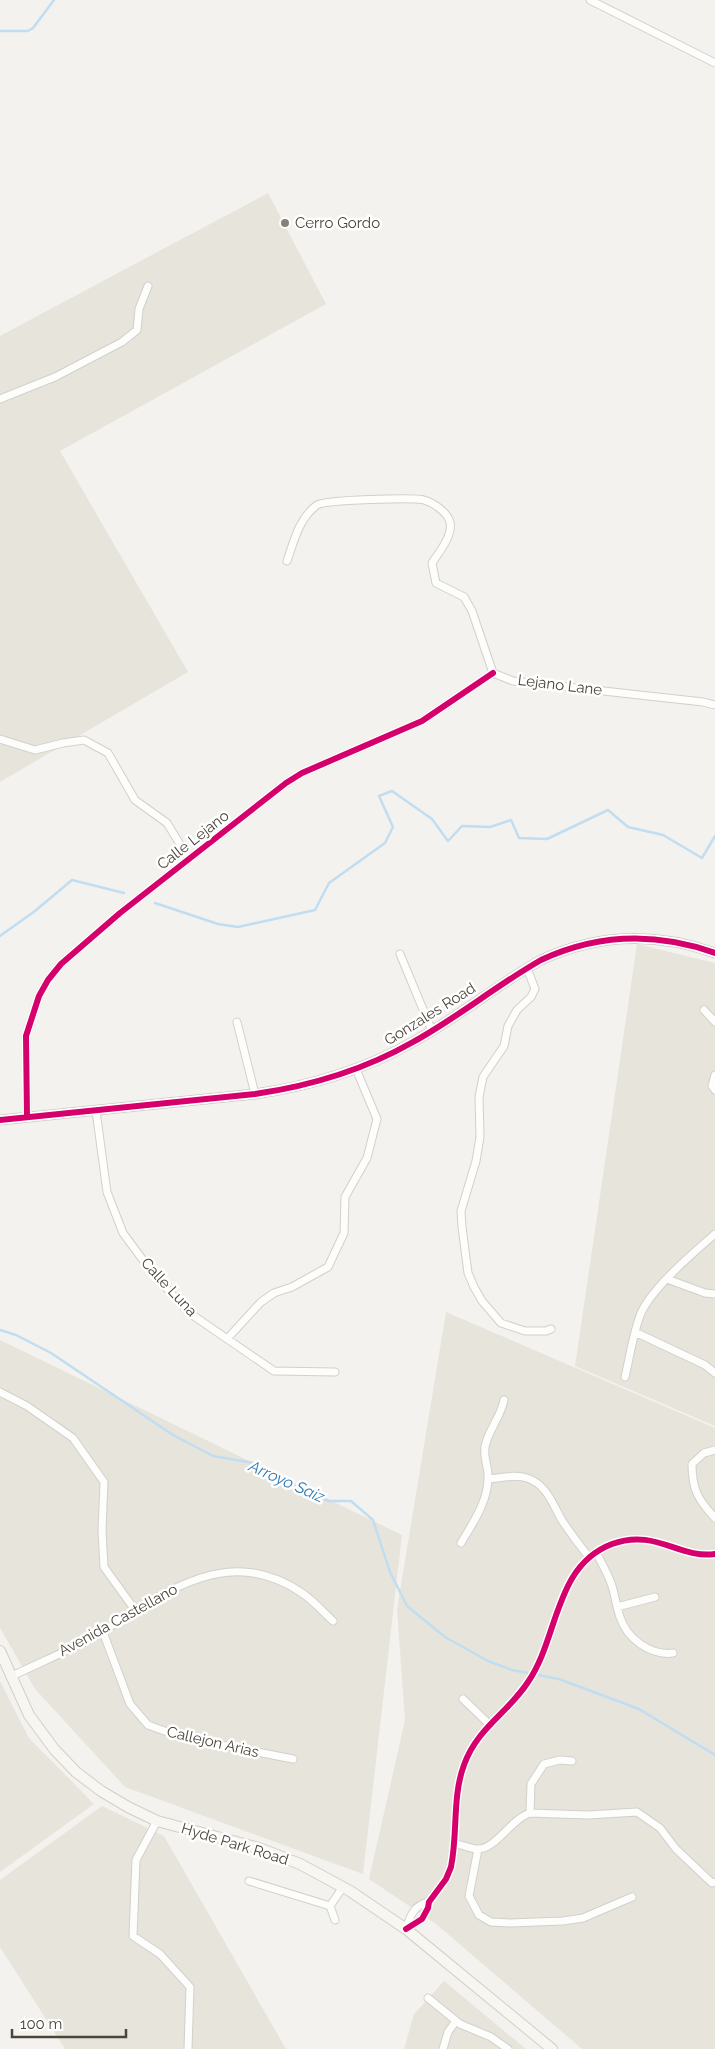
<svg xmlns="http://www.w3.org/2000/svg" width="715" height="2049" font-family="Raleway,sans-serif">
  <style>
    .residential { fill: #e7e4dc }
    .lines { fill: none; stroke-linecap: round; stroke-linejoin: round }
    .stream { stroke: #c0ddf1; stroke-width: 2.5 }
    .minor-casing { stroke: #d2d0cb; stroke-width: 9 }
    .tertiary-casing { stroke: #d2d0cb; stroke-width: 11 }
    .secondary-casing { stroke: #d3cfc5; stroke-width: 12 }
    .minor { stroke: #fdfdfc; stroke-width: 7 }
    .tertiary { stroke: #fdfdfc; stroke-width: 9 }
    .secondary { stroke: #f7f6f1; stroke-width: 10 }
    .cycleway-casing { stroke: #fff; stroke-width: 9 }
    .cycleway { stroke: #d6006c; stroke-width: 6 }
    .poi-dot { fill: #868178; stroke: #fff; stroke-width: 2 }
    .labels { text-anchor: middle; stroke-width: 5; stroke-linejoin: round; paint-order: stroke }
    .poi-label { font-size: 15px; fill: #4b4439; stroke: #fff; text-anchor: start }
    .street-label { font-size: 15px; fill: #4b4439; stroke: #fff }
    .water-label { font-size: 16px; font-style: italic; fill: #2e7ab2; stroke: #fff }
  </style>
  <rect width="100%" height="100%" fill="#f4f2ee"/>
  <path class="residential" d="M268,193L326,304L60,451L188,672L0,782V336Z
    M637,944L715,963V1426L575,1366Z
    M446,1312L715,1428V2049H582L436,1924L369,1879L405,1720L397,1609Z
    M0,1340L402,1535L363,1874L125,1787L35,1689L0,1628Z
    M0,1681L29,1738L94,1804L0,1872Z
    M102,1806L164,1836L286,2049H65L0,1947V1880Z
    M444,1981L526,2049H404L414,2014Z"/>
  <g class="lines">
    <path class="stream" d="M0,31H28L33,28L54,0
      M155,903L218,924L238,927L315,910L329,883L385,843L393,827L379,796L392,791L432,819L448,841L462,826L490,827L511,820L519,838L547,839L608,810L628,827L663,835L702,858L715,836
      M0,936L35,911L72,880L124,893
      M0,1330L16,1335L51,1353L173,1435L213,1456L254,1463L300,1489L329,1501H351L373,1520L390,1572L407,1606L445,1637L488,1661L512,1670L559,1679L639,1709L715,1755"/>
    <g class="minor-casing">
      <path id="minor" d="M590,0L715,63
        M0,399L55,377L122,342L137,330L139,309L148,286
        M287,561C294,541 299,518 317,505C324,500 415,497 424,500C434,503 447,512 450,522C453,536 439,552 432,563L436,583L464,597L472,611L493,673L513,681L703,702L715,705
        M0,739L35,750L63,743L84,740L108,753L135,800L167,823L189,859
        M400,954L432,1031
        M527,968L535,989L531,997L517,1010L508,1026L504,1046L483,1077L479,1097L480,1137L476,1161L461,1211L462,1227L468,1273L474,1287L482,1301L501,1323L525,1331H546L551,1329
        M704,1010L715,1022
        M237,1022L255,1094
        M715,1075L712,1086L715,1090
        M96,1111L107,1192L123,1233L151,1271L188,1312L274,1371L335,1372
        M27,1117L26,1036L39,996L48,980L61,964L120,913L286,783L302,773L422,721L493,673
        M667,1279L705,1293L715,1294
        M635,1332L705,1365L715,1373
        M227,1339L261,1302L274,1293L292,1287L328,1267L344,1233L345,1197L367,1158L377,1119L356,1069
        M625,1377C630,1356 633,1333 641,1313C653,1287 693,1253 715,1234
        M0,1392L27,1406L73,1438L104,1482L102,1531L104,1567L135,1610
        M715,1450L704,1453L692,1464C692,1489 698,1500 715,1518
        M488,1479C501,1478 515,1474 527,1478C548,1485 553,1506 563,1522C571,1534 580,1546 589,1557
        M461,1543C473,1523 488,1501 488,1478C489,1468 483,1458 485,1447C488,1430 501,1417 504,1400
        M596,1552C601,1562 607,1572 611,1583C615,1594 616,1606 620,1617C627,1639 651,1656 673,1653
        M617,1607L655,1597
        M103,1632L130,1704L148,1725L181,1737L293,1759
        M10,1677C41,1662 73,1649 102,1632C114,1625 125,1616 137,1609C191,1576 244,1553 302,1593C314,1601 323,1612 333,1621
        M463,1699L489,1724
        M530,1813L531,1784L544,1764L560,1760L572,1761
        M157,1821L136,1860L133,1936L160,1954L190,1987L188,2049
        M454,1844C462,1844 470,1849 478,1849C496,1849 511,1819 530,1813L588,1815L637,1812L660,1828L676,1849L712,1883L715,1882
        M478,1849L469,1896L479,1915L491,1922L510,1923L563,1921L583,1918L632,1897
        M249,1881L330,1906L335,1920
        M330,1906L343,1887
        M406,1929L422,1919L428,1908L429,1902L446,1879L451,1867C458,1833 452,1797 464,1765C477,1728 508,1713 528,1682C559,1637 554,1566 612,1544C655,1528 679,1559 715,1554
        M406,1929C410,1916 414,1905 429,1902
        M428,1998L460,2024L491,2037L508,2049
        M443,2049L448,2032L456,2021"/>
    </g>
    <g class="tertiary-casing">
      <path id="tertiary" d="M0,1120L255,1094C310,1086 364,1070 413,1042C457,1018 497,985 541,960C599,933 656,932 715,953"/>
    </g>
    <g class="secondary-casing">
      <path id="secondary" d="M0,1651L29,1715L54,1749L76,1772L101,1791L128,1807L157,1821L259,1848L300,1864L350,1891L406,1929L552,2049"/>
    </g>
    <use href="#minor" class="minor"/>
    <use href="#tertiary" class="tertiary"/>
    <use href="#secondary" class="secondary"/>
    <g class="cycleway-casing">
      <path id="cycleway" d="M27,1117L26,1036L39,996L48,980L61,964L120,913L286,783L302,773L422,721L493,673
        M0,1120L255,1094C310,1086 364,1070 413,1042C457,1018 497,985 541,960C599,933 656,932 715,953
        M406,1929L422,1919L428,1908L429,1902L446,1879L451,1867C458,1833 452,1797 464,1765C477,1728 508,1713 528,1682C559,1637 554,1566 612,1544C655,1528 679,1559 715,1554"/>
    </g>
    <use href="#cycleway" class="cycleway"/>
  </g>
  <circle class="poi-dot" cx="285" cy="223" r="5"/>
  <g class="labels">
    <g class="poi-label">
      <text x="295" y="228">Cerro Gordo</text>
    </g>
    <g class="street-label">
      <text transform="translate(560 685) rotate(7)" y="5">Lejano Lane</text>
      <text transform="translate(193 840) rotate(-38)" y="5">Calle Lejano</text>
      <text transform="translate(430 1014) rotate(-32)" y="5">Gonzales Road</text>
      <text transform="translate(169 1287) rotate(47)" y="5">Calle Luna</text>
      <text transform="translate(118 1620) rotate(-29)" y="5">Avenida Castellano</text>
      <text transform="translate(213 1742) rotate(13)" y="5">Callejon Arias</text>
      <text transform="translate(235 1844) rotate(17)" y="5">Hyde Park Road</text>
    </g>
    <g class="water-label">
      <text transform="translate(287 1481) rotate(24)" y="6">Arroyo Saiz</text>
    </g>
  </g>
  <path d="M12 2029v8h114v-8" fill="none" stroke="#4b4439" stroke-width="2.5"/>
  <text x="20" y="2029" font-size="15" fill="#4b4439" stroke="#ffffff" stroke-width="4" paint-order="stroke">100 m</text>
</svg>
